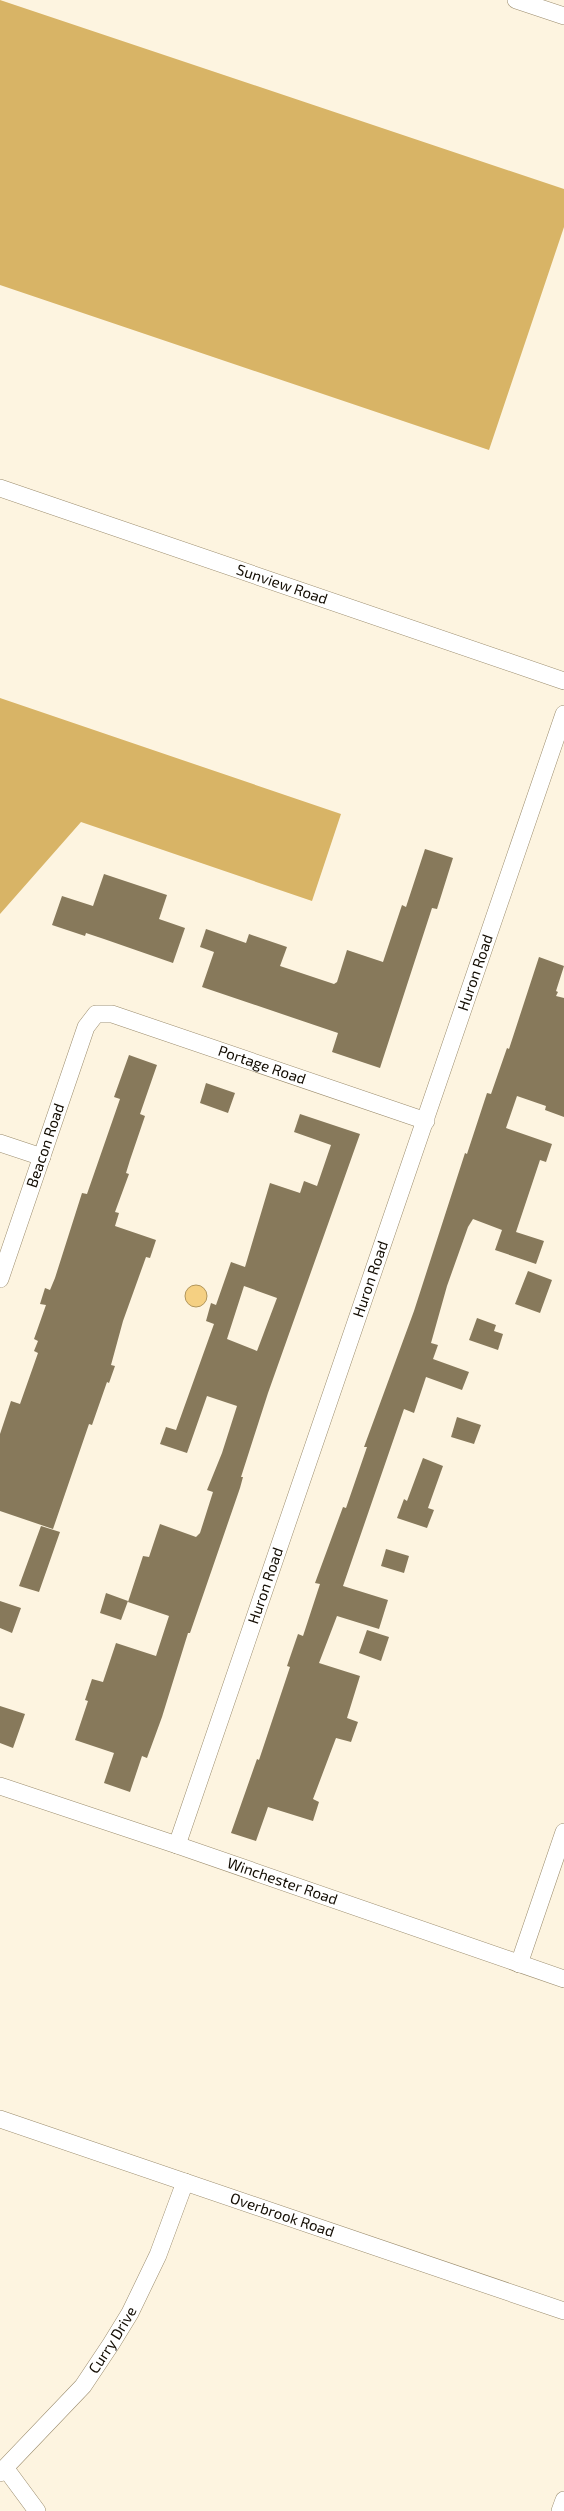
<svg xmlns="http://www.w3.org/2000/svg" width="564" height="2511" font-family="'Exo 2',sans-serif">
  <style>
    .forest { fill: #d8b466 }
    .water { fill: #f5d082; stroke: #b1965c }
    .building { fill: #87795b; fill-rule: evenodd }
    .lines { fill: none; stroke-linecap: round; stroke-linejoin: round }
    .minor-casing { stroke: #9b8c6d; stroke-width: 18 }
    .minor { stroke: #fff; stroke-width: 17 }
    .labels { text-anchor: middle; stroke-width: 4; stroke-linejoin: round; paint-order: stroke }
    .street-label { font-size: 15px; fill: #130d03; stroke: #fff }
  </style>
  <rect width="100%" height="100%" fill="#fdf4e0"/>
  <path class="forest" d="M0,0L564,189V227L489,450L0,285Z
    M0,698L341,814L312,901L81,822L0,914Z"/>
  <path class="water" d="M185 1296a11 11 0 1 1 22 0a11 11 0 1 1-22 0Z"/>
  <path class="building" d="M425,849L453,858L437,909L432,908L380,1068L332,1052L338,1033L202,987L214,952L200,947L206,929L246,943L249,934L287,947L280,966L334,984L337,982L347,950L383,962L402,905L406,907Z
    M104,874L167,895L159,919L185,928L173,963L104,939L86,933L85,936L52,925L62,896L93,906Z
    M539,957L564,966L556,991L558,992L556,996L564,998V1117L545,1110L546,1106L517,1096L506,1128L552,1144L546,1162L540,1160L516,1232L544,1241L536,1264L495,1250L502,1230L473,1219L468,1227L447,1286L431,1343L438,1345L433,1359L469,1372L462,1390L426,1377L414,1413L404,1409L343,1586L388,1600L379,1629L337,1616L319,1663L360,1676L347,1718L358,1722L351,1742L336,1738L313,1799L319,1802L313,1821L268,1807L256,1841L231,1833L257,1759L259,1760L290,1667L287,1666L298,1634L303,1636L320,1584L315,1583L343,1507L346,1508L367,1447H364L414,1311L465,1153L467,1154L487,1093L491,1094L507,1048L509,1049Z
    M129,1055L157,1065L140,1114L145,1116L130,1160L126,1173L129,1174L115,1212L119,1213L115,1226L156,1240L150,1258L146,1257L123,1321L111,1365L115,1366L109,1383L107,1382L92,1425L89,1424L53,1529L0,1511V1434L11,1401L20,1404L38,1353L34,1351L38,1341L34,1339L46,1305L40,1304L45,1288L50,1290L55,1278L82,1193L87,1194L120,1099L114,1097Z
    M206,1083L235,1093L228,1113L200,1103Z
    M300,1114L360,1134L268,1393L241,1477H243L240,1488L190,1633H188L162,1717L147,1758L142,1756L130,1792L104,1783L114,1753L75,1740L88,1701L85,1700L92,1679L103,1682L116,1643L156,1656L169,1616L128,1602L143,1556L149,1557L160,1524L196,1537L200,1533L213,1492L207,1490L222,1453L237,1406L207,1396L187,1453L160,1444L166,1427L176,1430L214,1324L206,1321L211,1303L216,1305L231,1262L245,1267L270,1183L300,1193L304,1181L317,1186L331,1145L294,1132ZM244,1286L277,1298L257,1351L227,1339Z
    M528,1271L552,1280L540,1313L515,1304Z
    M477,1318L496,1325L494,1331L503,1334L498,1350L469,1340Z
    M457,1417L481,1425L474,1444L451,1437Z
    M423,1458L443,1466L428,1508L434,1510L427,1528L397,1518L404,1499L407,1501Z
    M41,1526L60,1532L39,1592L19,1586Z
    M386,1549L409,1556L404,1573L381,1566Z
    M106,1593L128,1601L121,1620L100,1613Z
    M0,1601L21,1608L12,1633L0,1628Z
    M367,1630L389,1637L381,1661L359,1653Z
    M0,1706L25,1714L13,1748L0,1743Z"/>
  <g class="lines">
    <g class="minor-casing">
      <g id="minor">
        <path d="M516,0L564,16"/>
        <path id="s1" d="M0,488L564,681"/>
        <path d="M0,1143L42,1157"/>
        <path id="s2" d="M0,1279L86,1027L96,1014H112L426,1121"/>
        <path id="s3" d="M0,1786L177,1845L564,1979"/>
        <path id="s4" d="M177,1845L564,714"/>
        <path d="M519,1964L564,1832"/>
        <path id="s5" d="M0,2119L564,2311"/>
        <path d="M6,2469L37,2511"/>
        <path id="s6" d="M0,2473L83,2386L111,2344L130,2313L158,2255L185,2182"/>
        <path d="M560,2511L564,2500"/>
      </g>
    </g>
    <use href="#minor" class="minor"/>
  </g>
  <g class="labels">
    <g class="street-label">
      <text dy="5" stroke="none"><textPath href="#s1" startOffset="298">Sunview Road</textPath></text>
      <text dy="5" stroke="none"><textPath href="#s4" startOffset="922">Huron Road</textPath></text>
      <text dy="5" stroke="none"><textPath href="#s2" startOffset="457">Portage Road</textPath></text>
      <text dy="5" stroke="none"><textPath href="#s2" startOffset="141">Beacon Road</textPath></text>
      <text dy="5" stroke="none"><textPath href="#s4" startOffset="598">Huron Road</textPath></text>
      <text dy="5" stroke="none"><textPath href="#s4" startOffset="274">Huron Road</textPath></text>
      <text dy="5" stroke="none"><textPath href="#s3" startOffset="298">Winchester Road</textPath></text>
      <text dy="5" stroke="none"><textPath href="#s5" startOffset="298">Overbrook Road</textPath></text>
      <text dy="5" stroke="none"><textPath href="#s6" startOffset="175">Curry Drive</textPath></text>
    </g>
  </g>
</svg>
